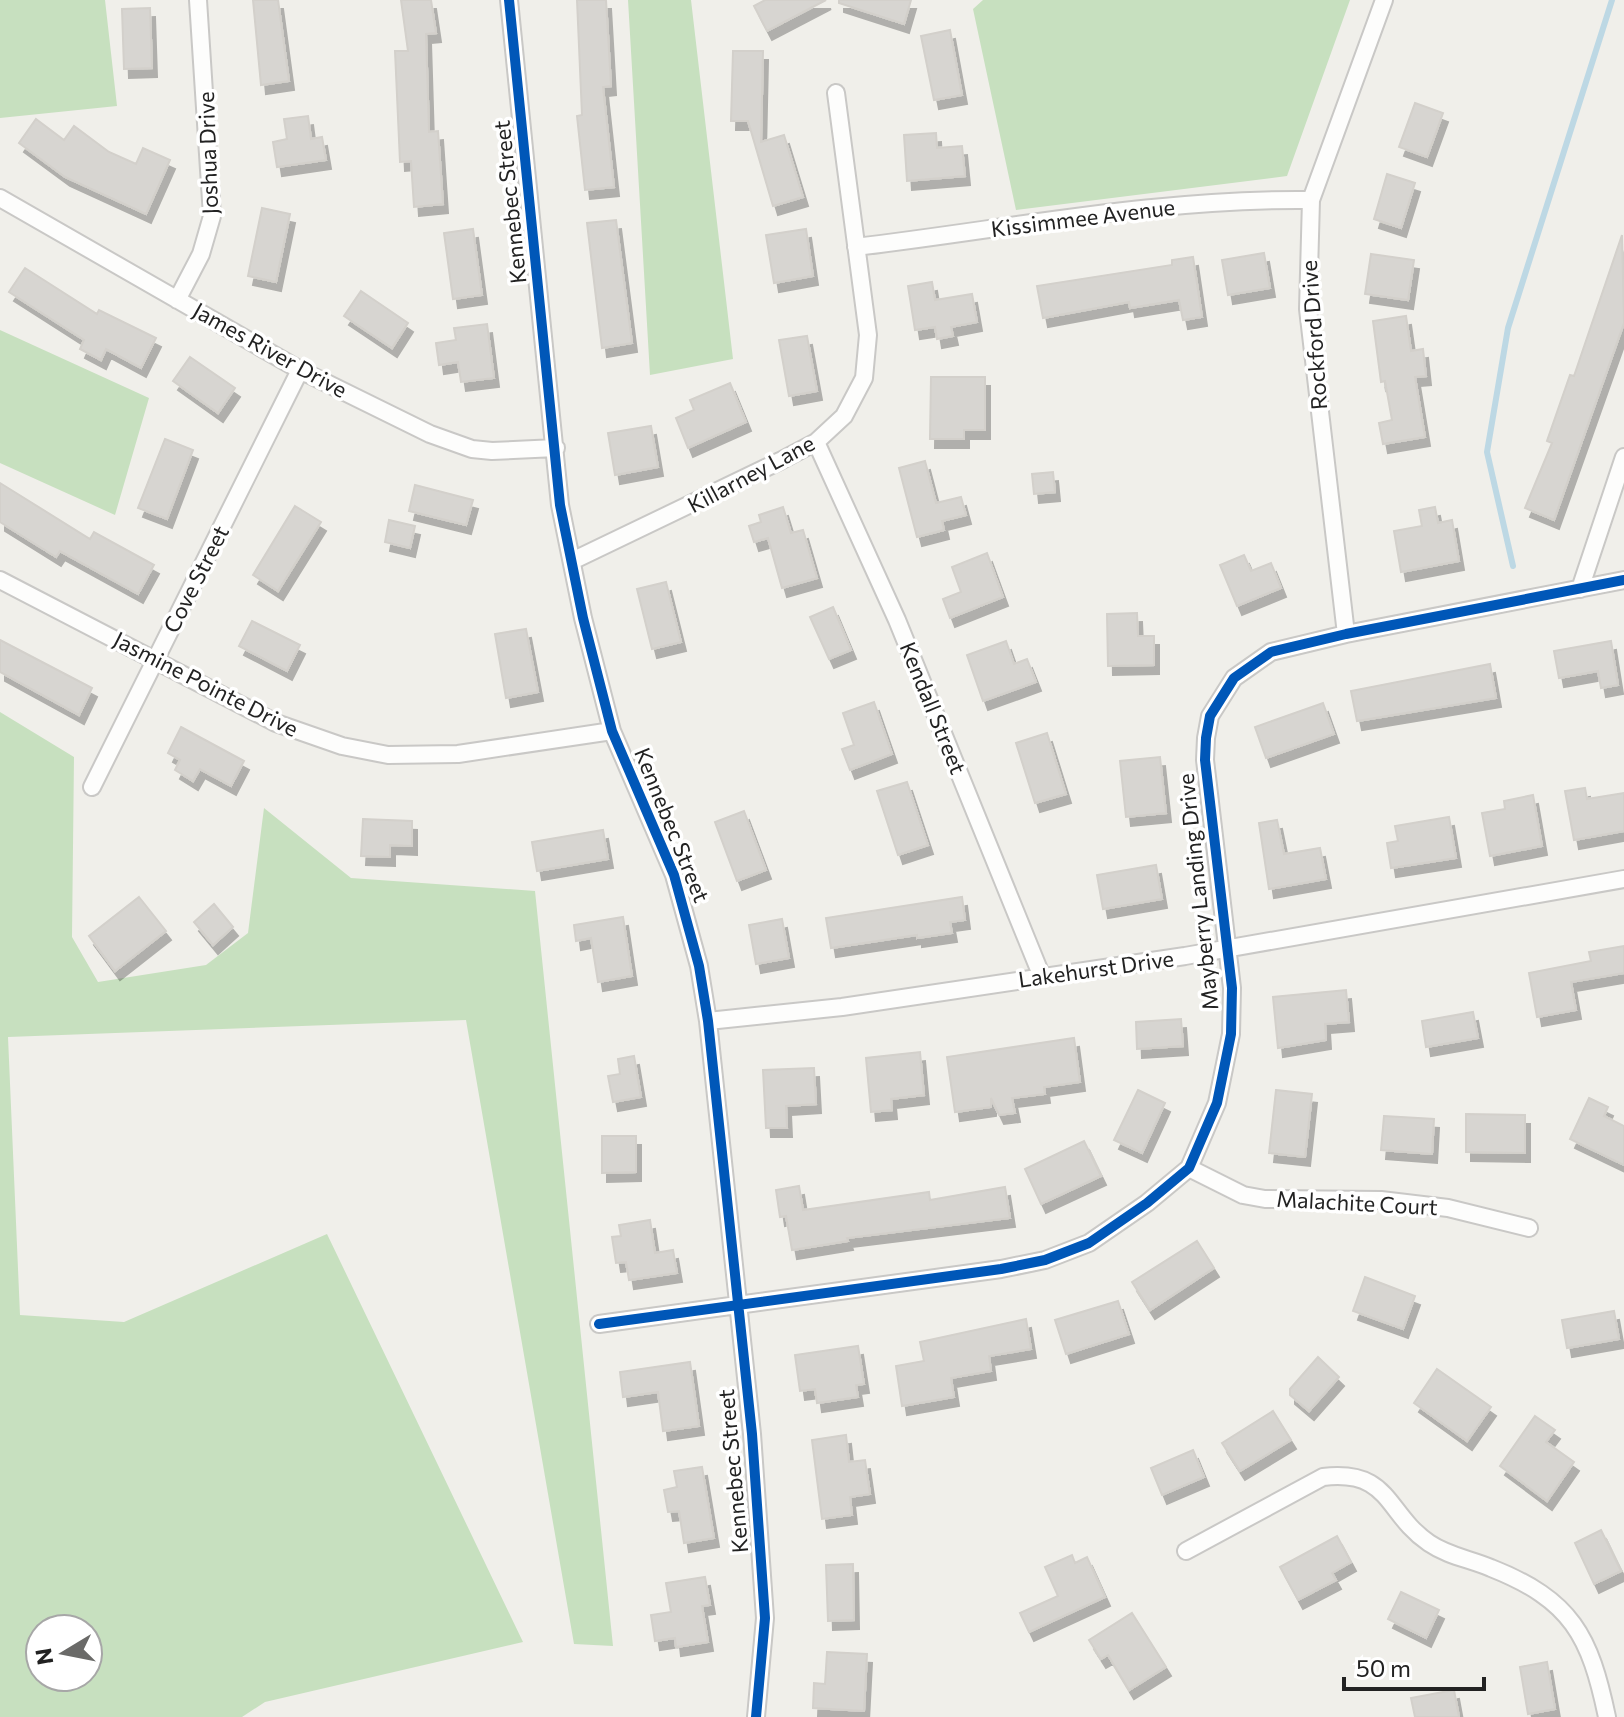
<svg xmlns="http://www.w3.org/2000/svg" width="1624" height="1717" font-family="Commissioner,sans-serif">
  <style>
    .forest { fill: #c7e0bf; fill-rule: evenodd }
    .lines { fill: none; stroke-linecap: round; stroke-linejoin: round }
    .stream { stroke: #bdd8e4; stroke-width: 6 }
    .building { fill: #d7d5d1; stroke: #d3d0cb; stroke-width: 2; filter: url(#shadow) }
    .street-casing { stroke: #c9c8c6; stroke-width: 20 }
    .street { stroke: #fdfdfc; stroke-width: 16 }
    .cycleway-casing { stroke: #fff; stroke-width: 15 }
    .cycleway { stroke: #0057b8; stroke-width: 10 }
    .labels { text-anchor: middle; stroke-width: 7; stroke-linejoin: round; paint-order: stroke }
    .street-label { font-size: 22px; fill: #222; stroke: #fff }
  </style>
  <defs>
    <filter id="shadow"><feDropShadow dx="5" dy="9" stdDeviation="0" flood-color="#0004"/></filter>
  </defs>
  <rect width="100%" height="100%" fill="#f0efea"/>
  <path class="forest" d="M0,0H105L117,106L0,118Z
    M628,0H691L733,359L650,375Z
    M983,0H1350L1287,176L1016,210L973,9Z
    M0,330L149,398L115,515L0,463Z
    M0,712L74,757L72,937L98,982L206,965L248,933L264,808L351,878L535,891L613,1646L574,1644L466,1020L8,1037L20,1315L124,1322L327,1234L523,1642L265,1702L242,1717H0ZM40,1629H88V1677H40Z"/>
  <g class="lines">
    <path class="stream" d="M1513,566L1487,452L1508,328L1612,0"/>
  </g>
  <path class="building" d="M253,0H278L289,81L261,85Z
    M401,0H431L436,33L426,34L429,132L438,131L443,204L414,207L411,161L400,162L395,51H408Z
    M577,0H606L611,86L603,87L614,187L585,190L577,116L582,115Z
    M765,0H826L767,31L754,6Z
    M839,0H911L904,24L839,3Z
    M150,8L152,68L124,69L122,9Z
    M950,30L962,95L934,100L921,36Z
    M733,51H763L761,142L784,135L803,197L773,206L748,121H731Z
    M1415,103L1443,113L1427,157L1399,147Z
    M308,116L311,139L322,137L326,160L277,167L273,142L287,139L284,119Z
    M36,119L64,140L74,126L109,152L136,164L143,148L170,160L146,214L65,177L19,143Z
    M936,133L937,148L962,146L965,176L907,181L904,135Z
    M1387,174L1415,183L1401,228L1374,219Z
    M262,208L290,214L276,282L248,276Z
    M616,220L632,343L602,348L587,223Z
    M473,229L482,295L453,299L444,233Z
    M806,229L813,276L774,283L766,235Z
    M1622,235L1624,323L1554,520L1525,508L1552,443L1547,441L1570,375L1574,376Z
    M1264,253L1270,288L1228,295L1222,260Z
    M1371,254L1414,260L1408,300L1365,294Z
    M1193,257L1202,317L1183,320L1179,300L1130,308L1129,302L1043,318L1037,286L1172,265V260Z
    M25,268L97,314L99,310L156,338L141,368L106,349L101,360L80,349L84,340L9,292Z
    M932,282L935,300L972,294L977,322L951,327L953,336L937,339L935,327L915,330L908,286Z
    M361,291L408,323L392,348L344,316Z
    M1406,316L1411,351L1423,349L1426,376L1415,377L1425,437L1383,444L1379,423L1392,420L1385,381L1381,382L1373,321Z
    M487,324L494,378L461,382L458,362L439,365L436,343L456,340L454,328Z
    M807,336L817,391L789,396L779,340Z
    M190,357L235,388L218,413L173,381Z
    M931,377H985V430H964V439H930Z
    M730,383L746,422L688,448L676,418L694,410L690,400Z
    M651,426L658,467L615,475L608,433Z
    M165,439L193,450L167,519L138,508Z
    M925,461L936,503L961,497L966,515L942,521L944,530L917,537L899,468Z
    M1053,472L1055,492L1034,494L1032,474Z
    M0,483L90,539L94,532L154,565L138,594L60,551L56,557L0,522Z
    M415,485L473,500L466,525L409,511Z
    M295,506L321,522L278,591L253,575Z
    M783,507L791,533L803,530L817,578L782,588L768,538L754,542L749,526L761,522L759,515Z
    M1435,507L1438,523L1452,520L1459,561L1401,572L1394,531L1422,526L1419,510Z
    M389,520L415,526L410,548L385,542Z
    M987,553L1003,597L950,618L943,599L961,592L952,567Z
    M1244,555L1251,571L1271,563L1281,588L1237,606L1220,565Z
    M666,582L681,642L652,649L637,589Z
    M833,607L851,650L829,659L810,617Z
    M1137,613L1138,636H1154V665L1108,666L1107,614Z
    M252,621L300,645L287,671L239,646Z
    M526,629L538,692L506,698L495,634Z
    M0,640L92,688L79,715L0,672Z
    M1006,641L1014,664L1027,659L1036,682L983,701L967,655Z
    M1611,641L1618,685L1601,688L1598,671L1559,678L1554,651Z
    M1490,664L1496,698L1357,721L1351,691Z
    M874,702L892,754L850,770L842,749L854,745L843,713Z
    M1323,703L1334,734L1266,758L1255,727Z
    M181,727L244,761L231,786L200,769L193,781L175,770L180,760L168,753Z
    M1047,733L1066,794L1035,803L1016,743Z
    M1160,757L1166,813L1126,817L1120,761Z
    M907,782L928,845L898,855L877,791Z
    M1585,788L1587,799L1624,793V831L1574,840L1565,791Z
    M1533,795L1542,846L1490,856L1482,813L1505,809L1504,801Z
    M744,811L766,870L737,881L715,822Z
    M1449,817L1456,858L1391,868L1387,843L1398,841L1395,826Z
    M363,819L412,821V846L390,845V857L361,856Z
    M1277,820L1284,854L1320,848L1326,879L1269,889L1259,823Z
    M603,830L608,859L537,871L532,842Z
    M1156,865L1162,899L1103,909L1097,875Z
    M139,897L166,931L115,971L89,936Z
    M962,897L965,920L950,922L952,933L917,938V935L831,948L826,918Z
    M214,904L233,927L213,945L194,922Z
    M623,917L632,976L598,982L591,938L576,941L574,925Z
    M782,919L789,958L756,964L749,925Z
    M1624,946V973L1571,982L1576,1010L1537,1017L1529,973L1591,961L1589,952Z
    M1346,990L1349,1022L1325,1024L1326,1040L1278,1048L1273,997Z
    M1473,1012L1478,1038L1426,1047L1422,1021Z
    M1181,1019L1183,1046L1137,1049L1136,1022Z
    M1074,1038L1080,1082L1044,1087L1045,1094L1012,1098L1015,1113L999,1115L991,1098V1107L955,1112L947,1057Z
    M920,1052L924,1095L891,1099L892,1110L871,1112L866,1058Z
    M634,1056L641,1097L613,1102L608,1076L620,1074L618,1059Z
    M814,1068L816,1104L786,1106L787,1128H766L763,1070Z
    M1138,1090L1165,1103L1142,1153L1114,1140Z
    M1276,1090L1312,1094L1305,1157L1269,1153Z
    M1589,1098L1608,1107L1604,1116L1624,1126V1165L1570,1139Z
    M1466,1114L1525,1115V1153L1466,1152Z
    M1384,1116L1434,1119L1432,1154L1381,1150Z
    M602,1136H636V1172L602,1173Z
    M1084,1141L1101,1176L1041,1204L1025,1169Z
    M799,1186L803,1210L929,1192L930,1200L1005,1187L1010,1218L847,1238L848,1241L792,1250L786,1216L780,1217L776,1190Z
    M650,1220L655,1253L673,1250L677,1273L629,1280L626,1262L616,1263L612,1237L621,1236L619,1225Z
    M1197,1241L1214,1268L1150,1310L1132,1282Z
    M1365,1277L1415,1296L1403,1329L1353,1311Z
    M1118,1301L1129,1334L1066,1354L1055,1320Z
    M1614,1311L1619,1339L1567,1348L1562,1320Z
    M1026,1319L1031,1349L989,1356L991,1371L951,1378L954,1397L902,1406L896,1366L924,1361L920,1342Z
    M858,1346L864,1384L856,1385L858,1397L817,1403L815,1389L800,1391L795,1355Z
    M1318,1357L1339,1377L1309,1411L1290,1395V1389Z
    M690,1362L699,1426L663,1431L658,1392L623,1397L620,1372Z
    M1437,1369L1491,1407L1467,1441L1414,1403Z
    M1273,1411L1291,1440L1240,1471L1222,1443Z
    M1535,1416L1555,1430L1546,1442L1574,1462L1547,1501L1500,1466Z
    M846,1435L849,1462L865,1460L870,1494L850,1497L852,1515L822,1519L812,1440Z
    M1193,1450L1204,1477L1162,1495L1151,1468Z
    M702,1467L714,1538L684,1543L679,1511L668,1512L664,1490L677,1487L674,1471Z
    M1601,1530L1621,1571L1594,1584L1575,1543Z
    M1337,1536L1351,1562L1332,1573L1336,1580L1298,1600L1280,1567Z
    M1072,1555L1075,1563L1087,1557L1105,1597L1029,1632L1020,1613L1058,1596L1045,1567Z
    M853,1564L854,1620L828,1621L826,1565Z
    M705,1577L710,1605L702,1606L708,1642L676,1647L675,1638L655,1641L651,1615L671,1612L666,1583Z
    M1401,1592L1439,1610L1426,1638L1388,1619Z
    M1132,1613L1166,1667L1129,1690L1108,1655L1101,1659L1089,1640Z
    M827,1652L867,1654L864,1711L813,1708L814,1683L825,1684Z
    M1547,1662L1555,1709L1528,1714L1520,1667Z
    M1454,1690L1459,1717H1415L1411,1698Z"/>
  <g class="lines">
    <g class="street-casing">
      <path id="street" d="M509,0L560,505L583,618L612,731L674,875L699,966L708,1021L752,1434L765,1618L756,1717
        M0,198L300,370L430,434L472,449L492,451L556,448
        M856,247C1007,229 1158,198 1311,200
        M177,300L201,254L212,216L198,0
        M816,442L897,620L1042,977
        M572,561L780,461L816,442L844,416L864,378L868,335L836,93
        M0,580L276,723L342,746L388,755L458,754L612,731
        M1580,589L1624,457
        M1346,634L1308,309L1311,200L1384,0
        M92,787L300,370
        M708,1021L842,1007L1185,956L1624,879
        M1189,1168L1243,1195L1265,1199L1381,1200L1448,1208L1529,1228
        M599,1324L1001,1269L1045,1260L1089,1243L1147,1203L1189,1168L1217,1103L1231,1034L1232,988L1205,760L1206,738L1210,716L1234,678L1271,652L1346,634L1624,580
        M1186,1551L1323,1477C1391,1469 1385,1513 1429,1543C1448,1556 1470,1559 1491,1568C1572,1600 1590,1636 1607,1717"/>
    </g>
    <use href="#street" class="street"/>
    <g class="cycleway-casing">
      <path id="cycleway" d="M509,0L560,505L583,618L612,731L674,875L699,966L708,1021L752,1434L765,1618L756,1717
        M599,1324L1001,1269L1045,1260L1089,1243L1147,1203L1189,1168L1217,1103L1231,1034L1232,988L1205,760L1206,738L1210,716L1234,678L1271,652L1346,634L1624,580"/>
    </g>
    <use href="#cycleway" class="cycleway"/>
  </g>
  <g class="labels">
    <g class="street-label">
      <text transform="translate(208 153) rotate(-92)" y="8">Joshua Drive</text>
      <text transform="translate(510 202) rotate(-96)" y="8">Kennebec Street</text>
      <text transform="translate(1083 218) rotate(-7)" y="8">Kissimmee Avenue</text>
      <text transform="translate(1314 335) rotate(-94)" y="8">Rockford Drive</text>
      <text transform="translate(270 350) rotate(29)" y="8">James River Drive</text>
      <text transform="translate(751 474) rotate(-28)" y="8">Killarney Lane</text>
      <text transform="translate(196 579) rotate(-63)" y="8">Cove Street</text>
      <text transform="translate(206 684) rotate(27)" y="8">Jasmine Pointe Drive</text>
      <text transform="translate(933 708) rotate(68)" y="8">Kendall Street</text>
      <text transform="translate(672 825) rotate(68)" y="8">Kennebec Street</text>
      <text transform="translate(1198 892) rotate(-96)" y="8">Mayberry Landing Drive</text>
      <text transform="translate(1096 969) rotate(-8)" y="8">Lakehurst Drive</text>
      <text transform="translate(1357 1203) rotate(3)" y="8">Malachite Court</text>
      <text transform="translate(733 1471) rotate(-95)" y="8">Kennebec Street</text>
    </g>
  </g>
  <g transform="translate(64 1653) rotate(260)"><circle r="38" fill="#ffffff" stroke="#a7a7a7" stroke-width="2"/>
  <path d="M0-6L14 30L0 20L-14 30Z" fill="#6a6a68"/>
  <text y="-12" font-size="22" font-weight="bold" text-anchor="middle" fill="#222222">N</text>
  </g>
  <path d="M1344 1677v12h140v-12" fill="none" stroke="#222222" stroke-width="4"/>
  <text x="1356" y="1677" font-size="24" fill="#222222" stroke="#ffffff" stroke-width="6" paint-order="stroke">50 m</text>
</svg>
